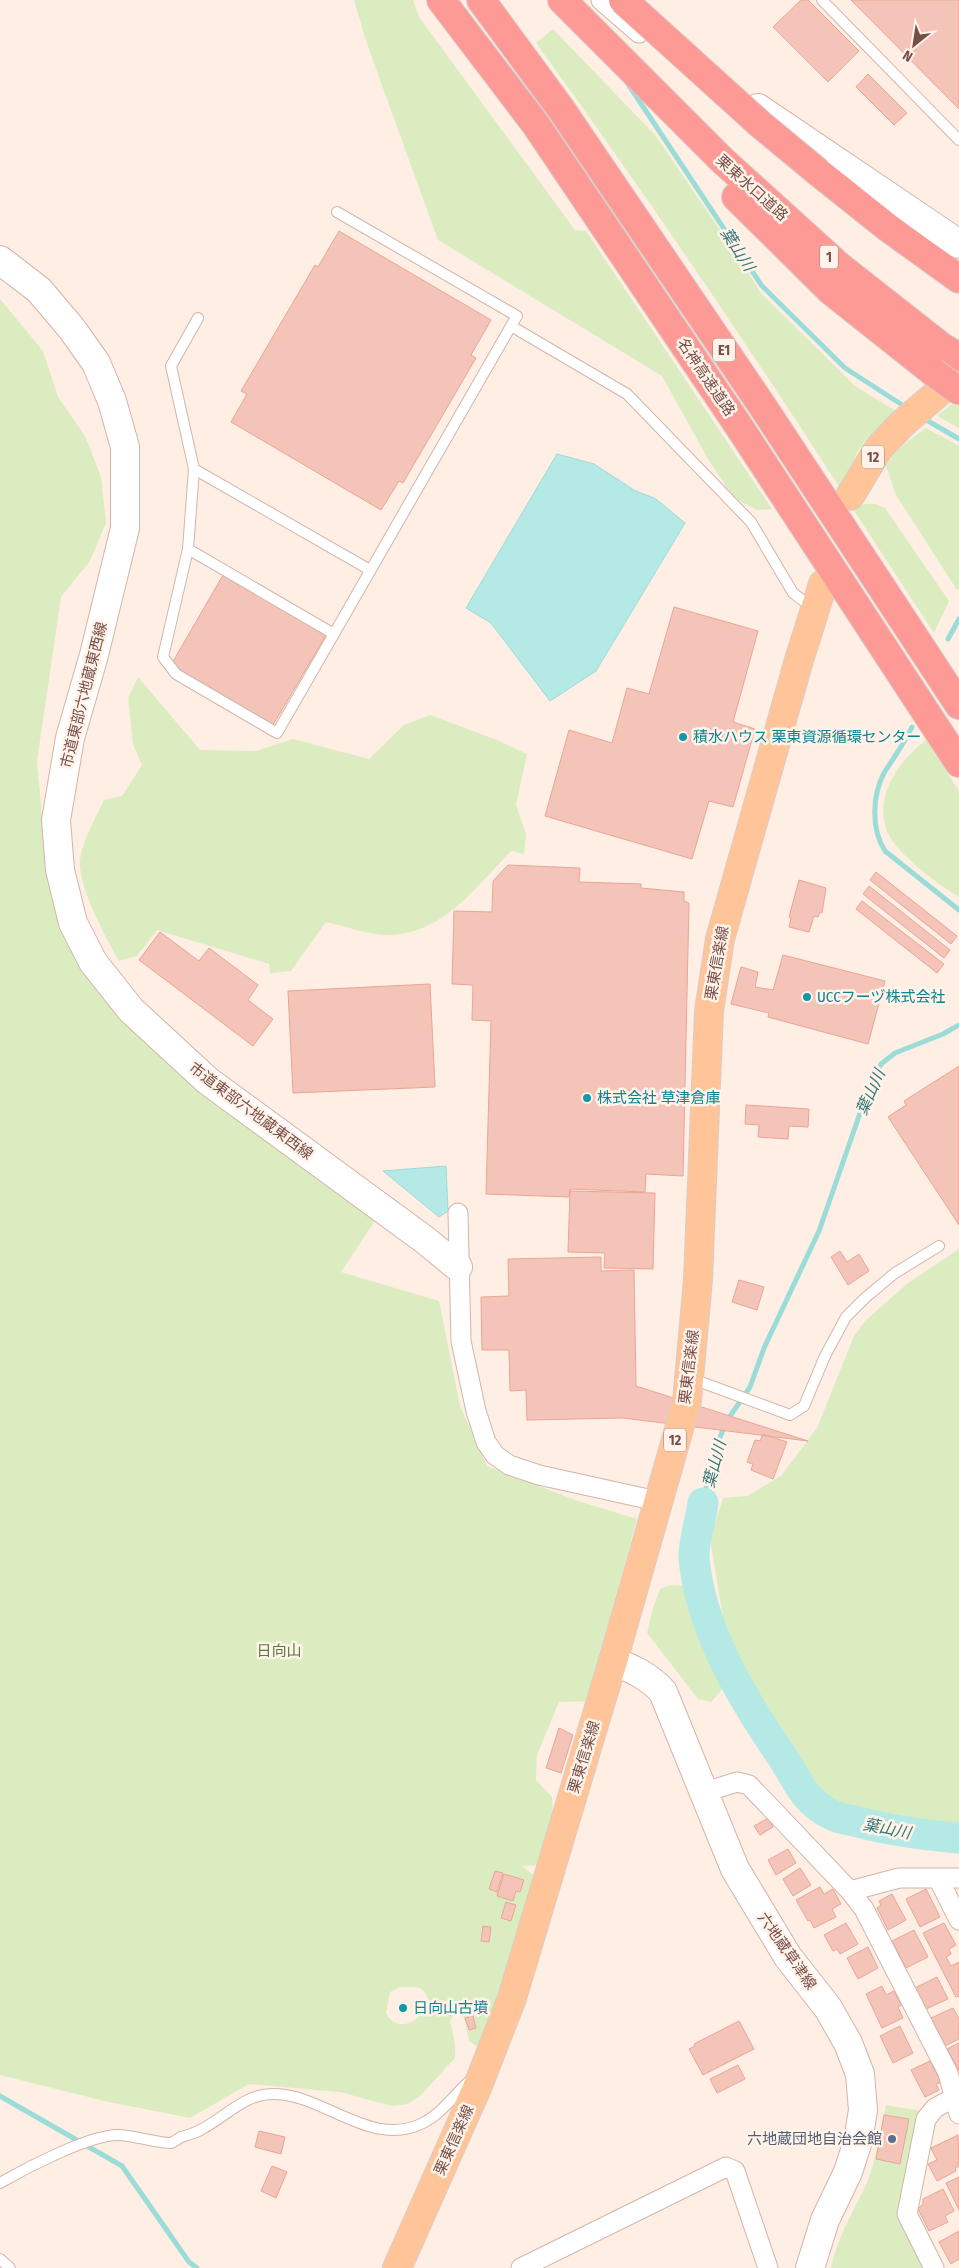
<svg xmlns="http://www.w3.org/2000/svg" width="959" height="2268" font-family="'Fira Sans Condensed','Noto Sans JP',sans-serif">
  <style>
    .green { fill: #dbedc0; fill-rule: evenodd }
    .water { fill: #b5e9e6; stroke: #9bdcd8 }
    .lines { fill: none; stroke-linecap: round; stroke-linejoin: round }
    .stream { stroke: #9bdcd8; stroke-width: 5 }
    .river { stroke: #b5e9e6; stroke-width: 31 }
    .building { fill: #f5c4b8; stroke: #e9a597 }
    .lane-casing { stroke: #d2b5ab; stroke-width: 12 }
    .street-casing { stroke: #d2b5ab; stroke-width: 21 }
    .secondary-casing { stroke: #d6b3a8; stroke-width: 30 }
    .primary-casing { stroke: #d9cdcb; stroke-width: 30 }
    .highway-casing { stroke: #d9cdcb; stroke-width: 30 }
    .lane { stroke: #fff; stroke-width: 10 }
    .street { stroke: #fff; stroke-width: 19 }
    .secondary { stroke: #fff; stroke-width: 28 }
    .primary { stroke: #ffc498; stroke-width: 28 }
    .highway { stroke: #fd9a95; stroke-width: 28 }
    .highway-bridge-casing { stroke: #d9cdcb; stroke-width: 30; stroke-linecap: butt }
    .highway-bridge { stroke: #fd9a95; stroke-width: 28 }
    .culture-dot { fill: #0f9aa8; stroke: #fff3ea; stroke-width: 2 }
    .service-dot { fill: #5c6f8a; stroke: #fff3ea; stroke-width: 2 }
    .labels { text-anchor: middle; stroke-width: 5; stroke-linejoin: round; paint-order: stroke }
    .shield { fill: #fff3ea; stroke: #a08078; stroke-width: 1 }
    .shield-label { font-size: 14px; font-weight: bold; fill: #784e47 }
    .street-label { font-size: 15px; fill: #784e47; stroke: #fff3ea }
    .culture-label { font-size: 15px; fill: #0d838f; stroke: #fff3ea; text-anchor: start }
    .park-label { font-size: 15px; fill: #5a793c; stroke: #fff3ea }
    .service-label { font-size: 15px; fill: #4e5e75; stroke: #fff3ea; text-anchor: end }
    .water-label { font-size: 16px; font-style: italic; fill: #367774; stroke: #fff3ea }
  </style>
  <rect width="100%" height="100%" fill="#feeee3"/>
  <path class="green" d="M354,0H413L419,17L575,230L586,231L772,509L757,510L734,498L708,459L662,376L438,240L367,44Z
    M553,29L655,135L729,243L761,293L855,386L896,411L867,438L856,454L844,494C745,341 643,190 536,43Z
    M0,299L43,351L58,397L85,436L101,477L106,523L90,561L61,597L37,761L44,839L60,926L376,1219L341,1272L439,1301L460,1406L487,1466L575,1500L637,1519L587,1701L559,1702L537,1755L536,1780L552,1797L553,1820L538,1865L522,1866L536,1877L493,2022L478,2047L469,2041L464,2017L455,2014L450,2020L455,2044V2058L420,2096L408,2104L392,2106L340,2092L249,2084L190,2118L109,2102L0,2075ZM400,1987C417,1988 422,1983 429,2001C425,2014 409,2030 394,2022C391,2021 388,2016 386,2013L390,1992Z
    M959,398V428L937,416Z
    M926,428L959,446V589L957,590L896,495L886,466C894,450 912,438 926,428Z
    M864,504H875L885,508L949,601L934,633L853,509Z
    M138,677L200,750L256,751L293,739L369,759L404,725L430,715L497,740L527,754L516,805L526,834L524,854L511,851C475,888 442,936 385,935C366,934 345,926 326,922L291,971L270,973L269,964L157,930L137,956L119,961C106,938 78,887 80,861C81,844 97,815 104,800L122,796L142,765L133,744L128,698Z
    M926,740L959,791V897C939,885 897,854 888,833C872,797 899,761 926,740Z
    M959,1249V1830L858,1817L827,1797L792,1751L750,1684L727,1640L710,1539L723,1498L747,1496L781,1476L817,1428L854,1336L865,1321L908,1283Z
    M670,1585L688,1586L708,1648L726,1685L711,1702L698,1699L647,1633L653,1608L660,1589Z
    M886,2105L921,2111L905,2199L927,2268H831C837,2238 852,2214 865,2187C877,2161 879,2133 886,2105Z"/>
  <path class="water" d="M557,454L594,464L634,490L656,499L685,523L596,671L550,701L491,623L466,608Z
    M446,1166L448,1211L439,1217L383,1171Z"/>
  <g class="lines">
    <path class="stream" d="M626,81L762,286L845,368L907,408
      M923,418L959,439
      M948,639L959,619
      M912,727C904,744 894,757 884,773C872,796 871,829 885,851L959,910
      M703,1503L714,1453L726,1422L750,1387L764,1348L819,1231L866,1096L881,1064L895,1053L943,1034L959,1025
      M0,2096L122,2166L189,2262L197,2268"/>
    <path class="river" d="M703,1503C701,1519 693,1543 694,1559C701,1630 742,1698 781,1755C799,1781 801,1799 832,1815C840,1819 850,1820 858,1822C892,1831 924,1835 959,1838"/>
  </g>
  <path class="building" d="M801,0H808L859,51L828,82L773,27Z
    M851,0H959V109Z
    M868,74L907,113L894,125L856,87Z
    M339,231L491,320L471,355L476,358L403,483L399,481L381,510L231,422L247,394L241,391L315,265L318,267Z
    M223,575L326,635L273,725L171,665Z
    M674,607L758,631L733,722L755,729L733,807L709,801L692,859L545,816L569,730L612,743L627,688L649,694Z
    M508,865L580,868L579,882L641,884V888L684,892V901L689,903L683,1176L646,1174L645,1192L570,1189L569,1197L486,1194L491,1021L472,1020L473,985L452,984L454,911L492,912L493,881Z
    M876,872L957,936L951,944L870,880Z
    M799,880L826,888L822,913L820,912L818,917L814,916L809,932L789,927L791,918L789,917Z
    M869,886L950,950L944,958L863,894Z
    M862,901L944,964L937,973L856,909Z
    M160,932L199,961L209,948L258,985L248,1000L273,1019L253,1046L139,960Z
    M783,955L885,981L868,1044L768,1017L769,1013L731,1004L741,967L758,972L755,987L773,990Z
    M430,984L435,1087L293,1093L288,991Z
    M959,1066V1225L888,1117L906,1105L904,1101Z
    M746,1105L809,1109L808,1127L789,1126L788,1139L758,1137L759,1125L745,1124Z
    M570,1191L655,1193L653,1269L604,1268L605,1253L568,1252Z
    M840,1251L847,1262L859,1254L869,1271L848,1285L831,1257Z
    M601,1257V1271L634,1270L636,1386L808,1441L623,1418L527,1420L526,1390L510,1391L509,1350H482L481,1297L509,1296L508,1259Z
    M739,1280L764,1287L757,1310L732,1302Z
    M763,1434L787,1442L773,1479L751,1470L753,1464L747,1462L755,1440L760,1441Z
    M559,1728L573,1735L561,1773L546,1768Z
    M768,1818L773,1827L760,1835L754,1826Z
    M788,1849L796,1863L776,1875L768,1860Z
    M800,1868L811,1885L793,1896L783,1879Z
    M495,1871L503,1873L497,1892L489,1889Z
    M504,1874L524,1880L520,1892L516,1891L513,1901L497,1896Z
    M820,1887L824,1894L833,1889L841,1904L832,1909L836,1917L814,1928L810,1920L808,1921L796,1900Z
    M926,1889L940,1917L920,1927L906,1899Z
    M892,1894L906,1920L888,1930L877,1908L881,1905L879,1901Z
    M506,1902L516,1905L511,1921L501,1918Z
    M846,1923L858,1944L840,1954L837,1949L833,1951L824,1935Z
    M944,1923L956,1945L949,1949L951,1954L946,1957L951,1966L959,1962V1996L956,1997L923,1933Z
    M483,1926L491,1927L489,1942L481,1941Z
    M914,1930L928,1957L906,1968L892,1941Z
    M868,1947L878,1968L858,1979L847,1958Z
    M937,1977L948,1999L926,2009L915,1988Z
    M882,1986L886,1995L894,1991L901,2005L898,2007L903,2018L882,2028L866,1994Z
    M953,2008L959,2019V2039L945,2046L931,2018Z
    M473,2016L476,2028L469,2030L465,2018Z
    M739,2021L754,2049L703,2075L689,2049L695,2046L694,2044Z
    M900,2026L913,2053L893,2063L880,2036Z
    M959,2043V2071L947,2049Z
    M930,2061L941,2082L936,2084L939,2090L925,2097L911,2070Z
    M738,2065L745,2079L717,2093L710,2079Z
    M884,2115L909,2119L900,2164L876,2159Z
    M259,2131L285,2137L281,2154L255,2147Z
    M958,2135L959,2166L955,2168L956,2171L937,2181L928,2164L937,2160L931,2148Z
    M272,2166L287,2172L276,2198L261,2191Z
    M959,2177V2210L946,2183Z
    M943,2189L954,2211L945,2216L948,2222L929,2231L918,2209L923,2204V2199Z
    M959,2231V2259L951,2264L939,2242Z"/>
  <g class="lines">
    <g class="lane-casing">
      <path id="lane" d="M822,0L959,140
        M337,212L517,316L511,326
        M198,318L171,366L194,469L188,549L163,657L176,674L277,733L511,326L627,394L751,522L793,593L814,609
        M194,469L370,570
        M188,549L334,634
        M690,1378L790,1415L804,1406L825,1356L846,1317L865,1298L895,1273L939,1246
        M0,2183C26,2168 89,2135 118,2135C131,2135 163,2144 171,2143C174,2142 178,2139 181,2137C188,2135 196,2133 202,2129C227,2116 245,2093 275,2094C325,2095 371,2149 423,2123C443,2113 456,2092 473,2078
        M0,2259L10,2268"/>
    </g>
    <g class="street-casing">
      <path id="street" d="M601,0L639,33
        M458,1213L461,1341L476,1411L486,1442L495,1455L509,1465L539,1475L657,1501
        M702,1793L737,1782L749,1785L850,1891L899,1878H959
        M938,1878L959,1920
        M850,1891L864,1909L948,2073L959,2114
        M521,2268L726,2167L735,2171L768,2268
        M934,2268L907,2214L926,2119L935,2108L959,2095"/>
    </g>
    <g class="secondary-casing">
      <path id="secondary" d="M758,108L959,244
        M0,260L39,290L72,329L96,363L112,401L125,447V528L94,655L70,738L56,820L60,870L73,923L93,962L131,1010L208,1081L425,1240L458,1267
        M613,1661C633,1669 649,1676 663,1692L735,1869L788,1957L828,2008L848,2043L860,2074L863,2110L858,2141L848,2172L825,2220L810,2268"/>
    </g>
    <g class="primary-casing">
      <path id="primary" d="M850,496L879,448L903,423L959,375
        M397,2268L477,2088L512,1998L613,1661L687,1401L698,1280L709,1011L720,939L799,660L823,584"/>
    </g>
    <g class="highway-casing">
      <path id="highway" d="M441,0L536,125L738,425L959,763
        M481,0L561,109L765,410L959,705
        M562,0L722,160L839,266L942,347L959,357
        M818,172L887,227L959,279
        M736,197L831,291L933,372"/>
    </g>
    <use href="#lane" class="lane"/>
    <use href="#street" class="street"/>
    <use href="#secondary" class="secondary"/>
    <use href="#primary" class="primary"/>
    <use href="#highway" class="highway"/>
    <g class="highway-bridge-casing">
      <path id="highway-bridge" d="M623,0L760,124L818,172
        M933,372L959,391"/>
    </g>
    <use href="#highway-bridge" class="highway-bridge"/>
  </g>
  <g class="culture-dot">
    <circle cx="683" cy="737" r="5"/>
    <circle cx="807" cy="997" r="5"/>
    <circle cx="587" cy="1098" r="5"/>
    <circle cx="403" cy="2008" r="5"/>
  </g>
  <circle class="service-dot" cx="892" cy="2139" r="5"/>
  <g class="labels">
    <g class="shield">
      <rect x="820" y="245.5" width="18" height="23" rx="4"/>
      <rect x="713" y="338.5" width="22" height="23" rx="4"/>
      <rect x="862" y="445.5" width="22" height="23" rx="4"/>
      <rect x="664" y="1428.5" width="22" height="23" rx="4"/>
    </g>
    <g class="shield-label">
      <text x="829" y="262">1</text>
      <text x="724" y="355">E1</text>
      <text x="873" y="462">12</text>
      <text x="675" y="1445">12</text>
    </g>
    <g class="street-label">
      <text transform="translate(752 188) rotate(42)" y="5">栗東水口道路</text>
      <text transform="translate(706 377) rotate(56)" y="5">名神高速道路</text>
      <text transform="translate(84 695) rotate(-76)" y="5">市道東部六地蔵東西線</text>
      <text transform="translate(717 963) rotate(-80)" y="5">栗東信楽線</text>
      <text transform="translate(251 1111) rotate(37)" y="5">市道東部六地蔵東西線</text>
      <text transform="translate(689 1367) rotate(-83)" y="5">栗東信楽線</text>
      <text transform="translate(584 1757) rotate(-73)" y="5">栗東信楽線</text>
      <text transform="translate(787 1951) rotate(55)" y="5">六地蔵草津線</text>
      <text transform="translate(454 2140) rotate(-66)" y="5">栗東信楽線</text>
    </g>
    <g class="culture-label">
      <text x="693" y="742">積水ハウス 栗東資源循環センター</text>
      <text x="817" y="1002">UCCフーヅ株式会社</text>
      <text x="597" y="1103">株式会社 草津倉庫</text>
      <text x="413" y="2013">日向山古墳</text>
    </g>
    <g class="park-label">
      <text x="279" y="1656">日向山</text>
    </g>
    <g class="service-label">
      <text x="882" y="2144">六地蔵団地自治会館</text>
    </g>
    <g class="water-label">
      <text transform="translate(738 249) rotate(57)" y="6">葉山川</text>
      <text transform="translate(870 1092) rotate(-66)" y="6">葉山川</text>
      <text transform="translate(714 1464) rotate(-75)" y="6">葉山川</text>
      <text transform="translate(887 1828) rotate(11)" y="6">葉山川</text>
    </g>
  </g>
  <g transform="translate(914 45) rotate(210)" stroke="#fff3ea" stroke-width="4" paint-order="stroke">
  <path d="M0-4L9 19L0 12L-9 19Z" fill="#784e47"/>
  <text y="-8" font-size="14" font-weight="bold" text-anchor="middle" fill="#784e47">N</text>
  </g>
</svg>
